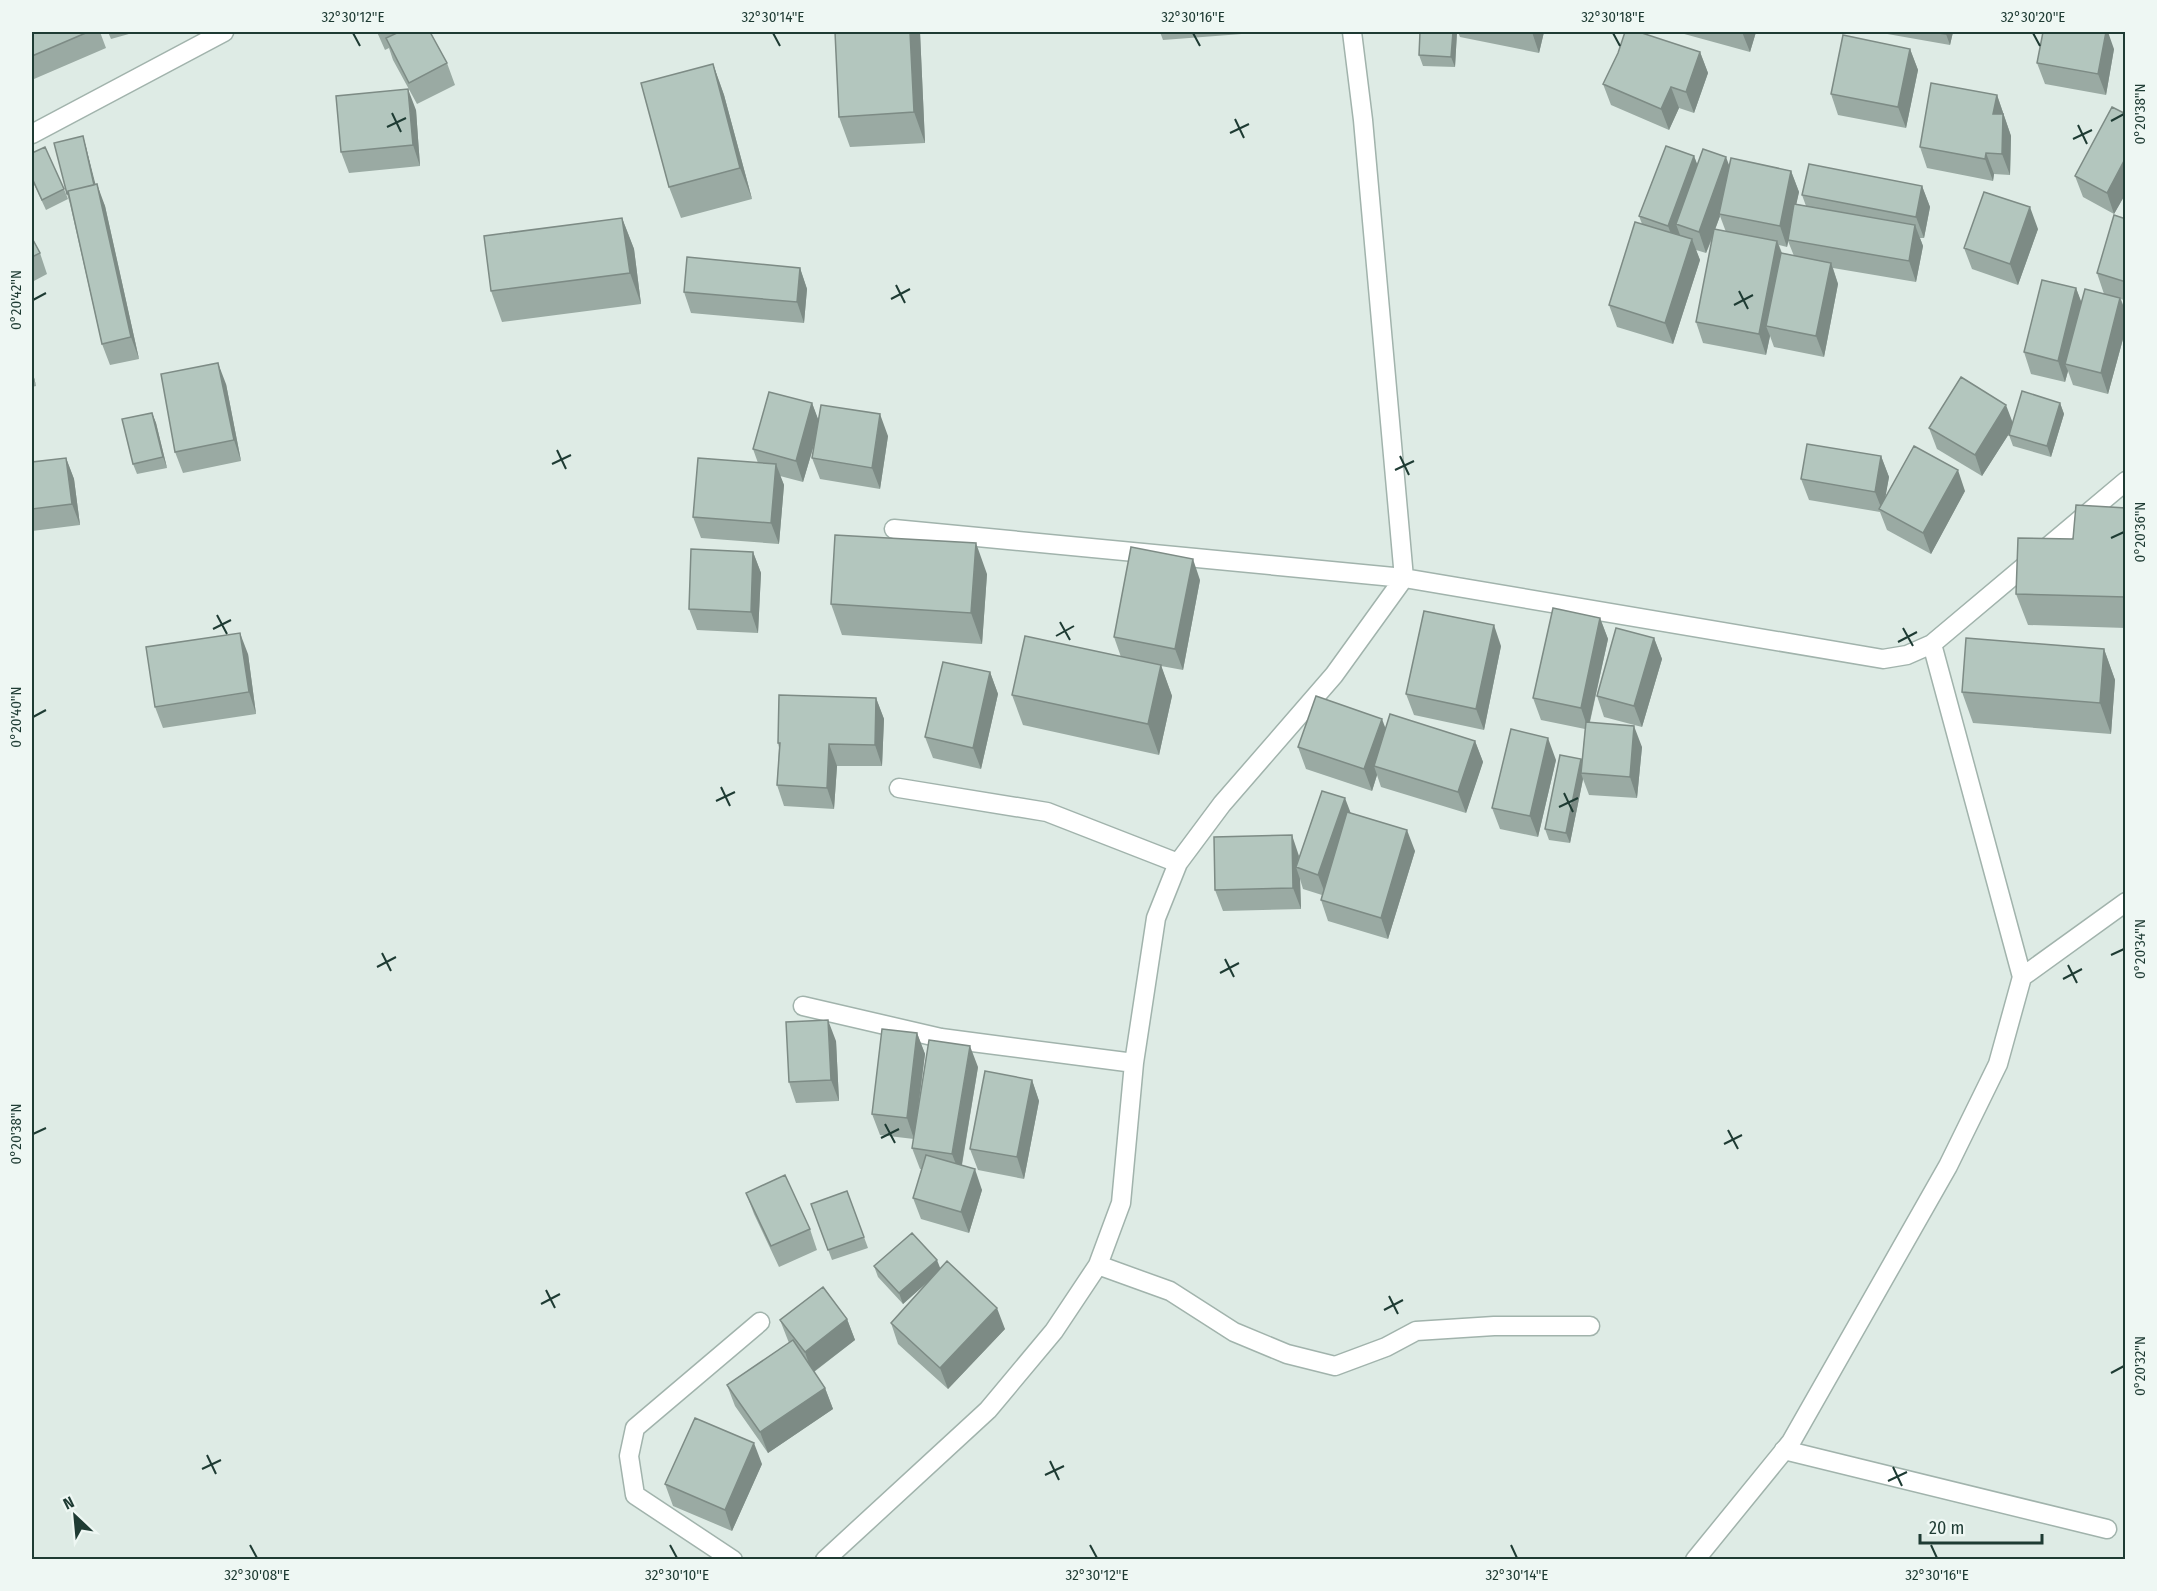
<svg xmlns="http://www.w3.org/2000/svg" width="2157" height="1591" font-family="'Fira Sans Condensed',sans-serif">
  <style>
    .lines { fill: none; stroke-linecap: round; stroke-linejoin: round }
    .service-casing { stroke: #a1b3ac; stroke-width: 21 }
    .minor-casing { stroke: #a1b3ac; stroke-width: 21 }
    .service { stroke: #fff; stroke-width: 18 }
    .minor { stroke: #fff; stroke-width: 18 }
    .wall { fill: #9aaaa3; fill-rule: evenodd }
    .shaded-wall { fill: #7d8b85 }
    .building { fill: #b3c6be; stroke: #7d8b85; stroke-width: 1.5 }
    .ticks { fill: none; stroke: #1e3b33; stroke-width: 2 }
    .neatline { fill: none; stroke: #1e3b33; stroke-width: 2 }
    .ticks-label { font-size: 15px; text-anchor: middle; fill: #1e3b33 }
  </style>
  <rect width="100%" height="100%" fill="#deebe5"/>
  <g class="lines">
    <g class="service-casing">
      <path id="service" d="M1784,1450L2107,1529"/>
    </g>
    <g class="minor-casing">
      <path id="minor" d="M32,134L224,32
        M894,529L1404,578L1883,659L1907,655L1932,644L2126,481
        M1932,644L2022,977
        M899,788L1047,812L1178,863
        M803,1006L941,1038L1134,1063
        M1098,1265L1170,1291L1234,1332L1287,1354L1335,1366L1386,1347L1416,1331L1494,1326H1590
        M733,1560L635,1495L629,1456L635,1428L760,1322
        M825,1560L988,1410L1054,1331L1098,1265L1121,1203L1134,1063L1156,918L1178,863L1222,804L1334,675L1404,578L1363,120L1352,32
        M1695,1560L1791,1442L1948,1166L1998,1064L2022,977L2126,902"/>
    </g>
    <use href="#service" class="service"/>
    <use href="#minor" class="minor"/>
  </g>
  <path class="wall" d="M32,32H100L106,48L34,79L32,74Z
    M108,32H136L111,39Z
    M377,32H430L447,63L455,85L417,104L393,60L389,48L385,50Z
    M835,32H920L925,143L850,147L839,117Z
    M1160,32H1268L1163,40Z
    M1420,32H1457L1455,67L1423,66L1419,55Z
    M1458,32H1544L1539,53L1460,37Z
    M1677,32H1756L1750,52Z
    M1876,32H1953L1950,45Z
    M1910,49L1918,70L1906,128L1838,115L1831,94Z
    M2114,49L2106,95L2045,84L2037,63Z
    M1700,52L1708,73L1694,113L1679,108L1669,130L1611,105L1603,84Z
    M713,64L724,95L752,199L681,218L669,187Z
    M1997,95L2011,136L2010,175L1994,174L1993,181L1927,168L1920,147Z
    M416,110L420,166L349,173L341,152Z
    M2126,114V193L2114,214L2083,197L2075,176Z
    M83,136L86,147L95,185L105,206L139,359L110,365L102,344L70,204L67,194Z
    M32,153L64,189L68,199L46,210L32,180Z
    M1694,156L1697,164L1729,165L1791,171L1799,192L1796,204L1806,206L1802,195L1922,186L1930,207L1924,238H1920L1923,246L1916,282L1833,268L1838,284L1824,357L1774,347L1770,336L1766,355L1703,343L1696,322L1713,237L1706,253L1696,250L1700,260L1673,344L1617,327L1609,305L1642,224L1639,216ZM1720,216L1726,232L1715,230ZM1788,241L1794,256L1782,253L1779,245L1787,247Z
    M622,218L634,249L641,304L502,322L491,291Z
    M2126,219V301L2121,299L2126,313V328L2108,394L2073,385L2068,371L2065,382L2031,374L2024,352L2076,288L2081,302L2104,294L2097,273Z
    M2038,229L2018,285L1972,269L1964,248Z
    M32,238L40,253L47,274L32,282Z
    M800,268L807,289L804,323L691,313L684,292Z
    M32,369L36,386L32,387Z
    M226,384L241,461L183,473L175,452Z
    M812,403L818,420L888,436L880,489L820,479L812,458L814,445L803,482L780,476L784,485L779,544L701,538L693,517L758,463L753,449Z
    M2060,403L2064,414L2051,457L2013,446L2009,435L2010,432L1982,476L1937,449L1929,428L2012,423Z
    M152,413L156,423L167,468L137,474L133,464Z
    M1881,456L1889,477L1885,497L1965,491L1931,554L1887,530L1880,512L1809,500L1801,479Z
    M66,458L74,479L80,525L32,531V462Z
    M2126,508V628L2028,625L2016,594L2073,539Z
    M753,552L761,573L758,633L697,630L689,609Z
    M987,574L982,644L842,635L831,604Z
    M1200,580L1183,670L1161,666L1172,696L1159,755L1023,725L1012,695L1121,657L1114,637Z
    M1600,618L1608,639L1590,722L1642,747L1637,798L1589,795L1583,779L1570,843L1549,840L1545,829L1582,762L1585,729L1541,720L1533,698Z
    M1654,638L1662,659L1642,727L1604,717L1597,696Z
    M1501,646L1484,730L1414,715L1406,694Z
    M2104,649L2115,680L2111,734L1973,723L1962,692Z
    M248,654L256,714L163,728L155,707Z
    M990,672L998,694L981,769L933,758L925,737Z
    M876,698L884,719L882,766H837L834,809L784,806L777,785L779,748L778,743Z
    M1385,729L1475,741L1483,762L1466,813L1381,787L1377,775L1372,791L1306,769L1298,747Z
    M1556,760L1538,837L1500,829L1492,808Z
    M1350,813L1415,851L1388,939L1328,921L1321,900L1322,895L1303,889L1300,879L1301,909L1223,911L1215,890L1299,856Z
    M917,1033L925,1054L918,1111L978,1067L962,1165L982,1190L969,1233L921,1219L913,1198L922,1169H920L912,1148L914,1139L880,1135L872,1114Z
    M836,1041L839,1101L796,1103L789,1082Z
    M1032,1080L1039,1101L1024,1179L978,1170L970,1149Z
    M746,1193L810,1229L817,1250L779,1267L754,1214Z
    M811,1204L864,1237L868,1248L832,1260Z
    M874,1266L940,1269L1005,1329L948,1389L898,1344L891,1323L930,1280L903,1304L878,1277Z
    M847,1319L855,1340L814,1372L825,1388L833,1409L768,1453L735,1406L727,1385L789,1343L780,1320Z
    M762,1464L732,1531L673,1506L665,1484Z"/>
  <path class="shaded-wall" d="M910,32H920L925,143L914,112Z
    M1453,32H1457L1455,67L1451,57Z
    M1532,32H1544L1539,53Z
    M1742,32H1756L1750,52Z
    M1947,32H1953L1950,45L1946,34Z
    M2106,32H2108L2114,49L2106,95L2098,74Z
    M1910,49L1918,70L1906,128L1898,107Z
    M1700,52L1708,73L1694,113L1686,92Z
    M713,64L724,95L752,199L740,168Z
    M1671,87L1679,108L1669,130L1661,109Z
    M408,89L416,110L420,166L413,145Z
    M1997,95L2011,136L2010,175L2002,154L1993,114Z
    M83,136L86,147L99,198L95,187Z
    M1986,153L1994,174L1993,181L1985,159Z
    M1694,156L1702,177L1676,224L1680,235L1676,247L1668,226Z
    M1726,157L1734,178L1719,214L1720,216L1706,253L1699,232Z
    M2126,157V193L2114,214L2107,193Z
    M1791,171L1799,192L1787,247L1780,226Z
    M97,184L105,206L139,359L131,337Z
    M1922,186L1930,207L1924,238L1916,217Z
    M2030,207L2038,229L2018,285L2010,264Z
    M622,218L634,249L641,304L630,273Z
    M1915,225L1923,246L1916,282L1909,261Z
    M1692,239L1700,260L1673,344L1665,323Z
    M1777,241L1785,262L1766,326L1770,336L1766,355L1759,334Z
    M1831,263L1838,284L1824,357L1816,336Z
    M800,268L807,289L804,323L797,302Z
    M2076,288L2084,309L2065,364L2068,371L2065,382L2058,361Z
    M2120,298L2126,313V328L2108,394L2101,373Z
    M218,363L226,384L241,461L234,440Z
    M32,369L36,386L32,373Z
    M812,403L820,424L803,482L796,461Z
    M2060,403L2064,414L2051,457L2047,446Z
    M2006,405L2014,426L1982,476L1975,455Z
    M152,413L156,423L167,468L163,457Z
    M880,414L888,436L880,489L872,468Z
    M1881,456L1889,477L1883,511L1882,510L1875,492Z
    M66,458L74,479L80,525L72,504Z
    M776,464L784,485L779,544L771,523Z
    M1958,470L1965,491L1931,554L1923,533Z
    M976,543L987,574L982,644L971,613Z
    M753,552L761,573L758,633L751,612Z
    M1193,559L1200,580L1183,670L1175,649Z
    M1600,618L1608,639L1588,729L1581,708Z
    M1494,625L1501,646L1484,730L1476,709Z
    M240,633L248,654L256,714L249,692Z
    M1654,638L1662,659L1642,727L1634,706Z
    M2104,649L2115,680L2111,734L2100,703Z
    M1161,665L1172,696L1159,755L1148,724Z
    M990,672L998,694L981,769L973,748Z
    M876,698L884,719L882,766L875,745Z
    M1382,719L1390,740L1374,766L1377,775L1372,791L1364,769Z
    M1634,726L1642,747L1637,798L1630,777Z
    M1548,738L1556,760L1538,837L1530,816Z
    M1475,741L1483,762L1466,813L1458,792Z
    M829,744L837,766L834,809L827,788Z
    M1581,759L1585,770L1581,773L1583,779L1570,843L1566,833Z
    M1345,798L1353,819L1326,896L1318,875Z
    M1407,830L1415,851L1388,939L1381,918Z
    M1292,835L1299,856L1296,867L1300,879L1301,909L1293,888Z
    M828,1020L836,1041L839,1101L831,1080Z
    M917,1033L925,1054L914,1139L907,1118Z
    M970,1046L978,1067L960,1175L952,1154Z
    M1032,1080L1039,1101L1024,1179L1017,1157Z
    M975,1169L982,1190L969,1233L961,1212Z
    M937,1260L941,1270L903,1304L899,1293Z
    M997,1308L1005,1329L948,1389L940,1368Z
    M847,1319L855,1340L812,1373L805,1352Z
    M825,1388L833,1409L768,1453L760,1432Z
    M754,1443L762,1464L732,1531L725,1510Z"/>
  <path class="building" d="M32,32H88L32,56Z
    M399,32H430L447,63L409,83L386,38Z
    M835,32H910L914,112L839,117Z
    M1420,32H1453L1451,57L1419,55Z
    M1625,32H1639L1700,52L1686,92L1671,87L1661,109L1603,84L1618,53Z
    M1930,32H1947L1946,34Z
    M2043,32H2106L2098,74L2037,63Z
    M1843,35L1910,49L1898,107L1831,94Z
    M713,64L740,168L669,187L641,83Z
    M1931,83L1997,95L1993,114H2003L2002,154L1986,153L1985,159L1920,147Z
    M408,89L413,145L341,152L336,96Z
    M2112,107L2126,114V157L2107,193L2075,176Z
    M83,136L94,185L68,191V194H67L54,143Z
    M1666,146L1694,156L1668,226L1639,216Z
    M45,147L64,189L42,200L32,178V153Z
    M1703,149L1726,157L1699,232L1676,224Z
    M1731,158L1791,171L1780,226L1719,214Z
    M1809,164L1922,186L1916,217L1802,195Z
    M97,184L131,337L102,344L68,191Z
    M1984,192L2030,207L2010,264L1964,248Z
    M1794,204L1915,225L1909,261L1788,240Z
    M2114,215L2126,219V282L2097,273Z
    M622,218L630,273L491,291L484,236Z
    M1635,222L1692,239L1665,323L1609,305Z
    M1714,229L1777,241L1759,334L1696,322Z
    M32,238L40,253L32,257Z
    M1781,253L1831,263L1816,336L1766,326Z
    M687,257L800,268L797,302L684,292Z
    M2042,280L2076,288L2058,361L2024,352Z
    M2085,289L2120,298L2101,373L2065,364Z
    M218,363L234,440L175,452L161,374Z
    M1961,377L2006,405L1975,455L1929,428Z
    M2022,391L2060,403L2047,446L2009,435Z
    M769,392L812,403L796,461L753,449Z
    M821,405L880,414L872,468L812,458Z
    M152,413L163,457L133,464L122,419Z
    M1807,444L1881,456L1875,492L1801,479Z
    M1914,446L1958,470L1923,533L1879,509Z
    M66,458L72,504L32,509V462Z
    M698,458L776,464L771,523L693,517Z
    M2076,505L2126,508V597L2016,594L2018,538L2073,539Z
    M835,535L976,543L971,613L831,604Z
    M1131,547L1193,559L1175,649L1114,637Z
    M691,549L753,552L751,612L689,609Z
    M1553,608L1600,618L1581,708L1533,698Z
    M1424,611L1494,625L1476,709L1406,694Z
    M1616,628L1654,638L1634,706L1597,696Z
    M240,633L249,692L155,707L146,647Z
    M1025,636L1161,665L1148,724L1012,695Z
    M1966,638L2104,649L2100,703L1962,692Z
    M943,662L990,672L973,748L925,737Z
    M779,695L876,698L875,745L829,744L827,788L777,785L780,743H778Z
    M1316,696L1382,719L1364,769L1298,747Z
    M1390,714L1475,741L1458,792L1374,766Z
    M1586,722L1634,726L1630,777L1581,773Z
    M1511,729L1548,738L1530,816L1492,808Z
    M1560,755L1581,759L1566,833L1545,829Z
    M1322,791L1345,798L1318,875L1296,867Z
    M1347,812L1407,830L1381,918L1321,900Z
    M1292,835L1293,888L1215,890L1214,837Z
    M828,1020L831,1080L789,1082L786,1022Z
    M882,1029L917,1033L907,1118L872,1114Z
    M929,1040L970,1046L952,1154L912,1148Z
    M985,1071L1032,1080L1017,1157L970,1149Z
    M926,1155L975,1169L961,1212L913,1198Z
    M785,1175L810,1229L771,1246L746,1193Z
    M847,1191L864,1237L828,1250L811,1204Z
    M912,1233L937,1260L899,1293L874,1266Z
    M947,1261L997,1308L940,1368L891,1323Z
    M823,1287L847,1319L805,1352L780,1320Z
    M793,1340L825,1388L760,1432L727,1385Z
    M695,1418L754,1443L725,1510L665,1484Z"/>
  <path class="ticks" d="M353,33L360,46M773,33L780,46M1193,33L1200,46M1613,33L1620,46M2033,33L2040,46M392,113L401,132M1235,119L1244,138M2111,121L2124,114M2078,125L2087,144M387,127L406,118M1230,133L1249,124M2073,139L2092,130M896,285L905,303M1739,291L1748,309M891,299L910,289M33,300L46,293M1734,305L1753,295M557,450L566,469M1400,456L1409,475M552,464L571,455M1395,470L1414,461M2111,538L2124,532M217,615L227,634M1060,622L1070,640M1903,628L1913,646M213,629L231,620M1056,636L1074,626M1898,642L1917,632M33,717L46,710M721,787L730,806M1564,793L1573,812M716,801L735,792M1559,807L1578,798M382,953L391,971M2111,955L2124,949M1225,959L1234,977M2068,965L2077,983M377,967L396,957M1220,973L1239,963M2063,979L2082,969M885,1124L895,1143M1728,1130L1738,1149M33,1134L46,1128M881,1138L899,1129M1724,1144L1742,1135M546,1290L555,1308M1389,1296L1398,1314M541,1304L560,1294M1384,1310L1403,1300M2111,1373L2124,1366M207,1455L216,1474M1050,1461L1059,1480M1893,1467L1902,1486M202,1469L221,1460M1045,1475L1064,1466M1888,1481L1907,1472M250,1545L257,1558M670,1545L677,1558M1090,1545L1097,1558M1511,1545L1517,1558M1931,1545L1937,1558"/>
  <rect width="2157" height="1591" fill="none" stroke="#eef7f3" stroke-width="66"/>
  <g transform="translate(75 1516) rotate(334)" stroke="#eef7f3" stroke-width="4.5" paint-order="stroke">
  <path d="M0-4.5L10 22L0 15L-10 22Z" fill="#1e3b33"/>
  <text y="-9" font-size="16" font-weight="bold" text-anchor="middle" fill="#1e3b33">N</text>
  </g>
  <path d="M1920 1534v9h122v-9" fill="none" stroke="#1e3b33" stroke-width="3"/>
  <text x="1929" y="1534" font-size="18" fill="#1e3b33" stroke="#eef7f3" stroke-width="4.5" paint-order="stroke">20 m</text>
  <rect x="33" y="33" width="2091" height="1525" class="neatline"/>
  <g class="ticks-label">
    <text x="353" y="22">32°30'12"E</text>
    <text x="773" y="22">32°30'14"E</text>
    <text x="1193" y="22">32°30'16"E</text>
    <text x="1613" y="22">32°30'18"E</text>
    <text x="2033" y="22">32°30'20"E</text>
    <text transform="translate(2140 114) rotate(-90)" y="5">0°20'38"N</text>
    <text transform="translate(16 300) rotate(-90)" y="5">0°20'42"N</text>
    <text transform="translate(2140 532) rotate(-90)" y="5">0°20'36"N</text>
    <text transform="translate(16 717) rotate(-90)" y="5">0°20'40"N</text>
    <text transform="translate(2140 949) rotate(-90)" y="5">0°20'34"N</text>
    <text transform="translate(16 1134) rotate(-90)" y="5">0°20'38"N</text>
    <text transform="translate(2140 1366) rotate(-90)" y="5">0°20'32"N</text>
    <text x="257" y="1580">32°30'08"E</text>
    <text x="677" y="1580">32°30'10"E</text>
    <text x="1097" y="1580">32°30'12"E</text>
    <text x="1517" y="1580">32°30'14"E</text>
    <text x="1937" y="1580">32°30'16"E</text>
  </g>
</svg>
